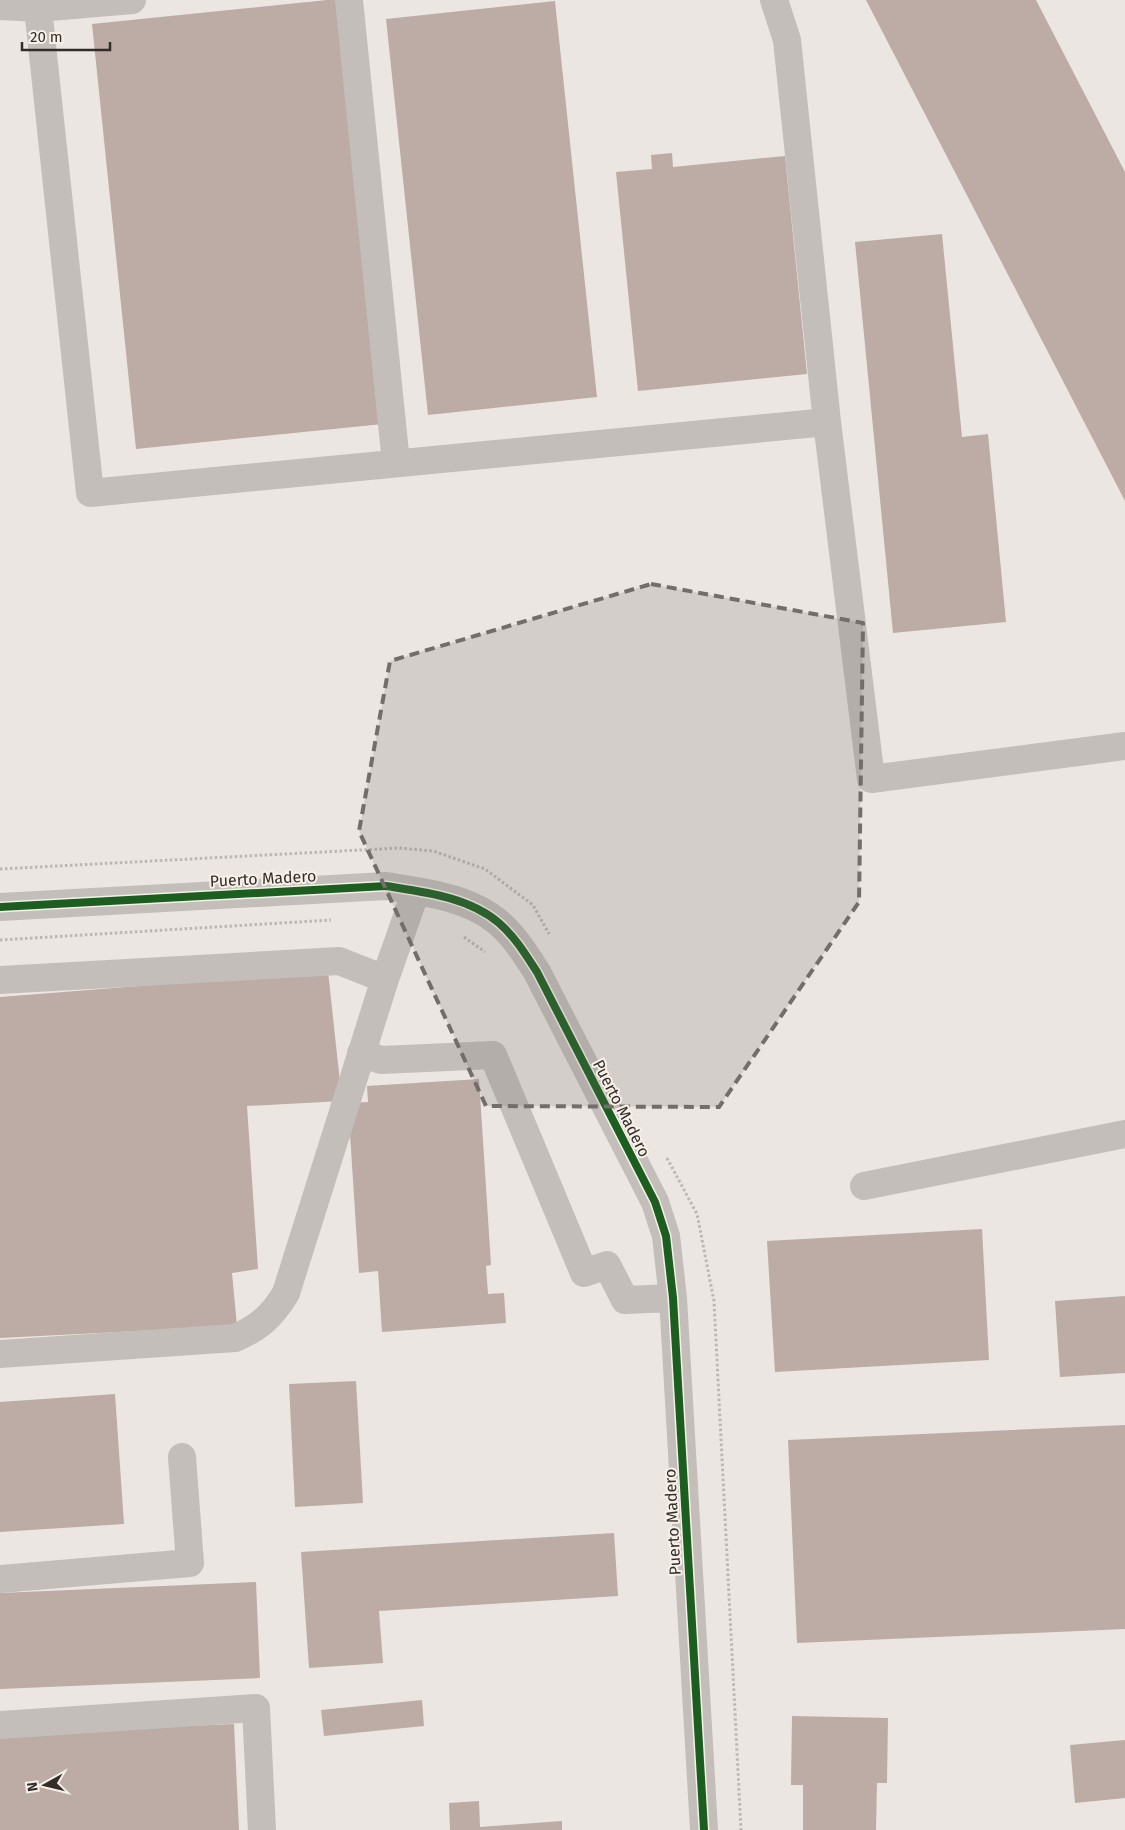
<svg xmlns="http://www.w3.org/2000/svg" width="1125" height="1830" font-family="'Fira Sans',sans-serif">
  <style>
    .building { fill: #bcaca5 }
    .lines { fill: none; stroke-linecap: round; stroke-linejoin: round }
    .path { stroke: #bcb7b3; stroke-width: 3; stroke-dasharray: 2.5 2.5; stroke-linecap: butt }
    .minor { stroke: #c3beba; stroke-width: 28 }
    .cycleway-casing { stroke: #f7f0e9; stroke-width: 11 }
    .cycleway { stroke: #1b5e20; stroke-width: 8 }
    .marked { fill: #746d69; fill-opacity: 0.2; stroke: #746d69; stroke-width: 4; stroke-dasharray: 10 6; stroke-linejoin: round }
    .labels { text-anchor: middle; stroke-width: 4; stroke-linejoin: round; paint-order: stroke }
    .street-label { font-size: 16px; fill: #342c29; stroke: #f7f0e9 }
  </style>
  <rect width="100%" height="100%" fill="#ebe6e1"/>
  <path class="building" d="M327,0H340L383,424L136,449L92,24Z
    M866,0H1036L1125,172V501Z
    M555,1L597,397L428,415L386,19Z
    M672,153L673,167L785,156L807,374L638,391L616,172L652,169L651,155Z
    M942,234L962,437L988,434L1006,622L893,633L855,242Z
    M328,971L342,1101L247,1106L258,1269L232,1273L237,1326L0,1338V997Z
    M479,1079L491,1265L486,1266L488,1294L504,1293L506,1323L382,1332L378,1271L359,1273L348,1103L368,1102L367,1086Z
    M982,1229L989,1360L775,1372L767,1241Z
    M1125,1296V1373L1060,1377L1055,1301Z
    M356,1381L363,1503L295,1507L289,1384Z
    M115,1394L124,1524L0,1532V1402Z
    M1125,1425V1629L797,1643L788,1440Z
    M614,1533L618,1596L379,1611L383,1663L309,1668L301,1552Z
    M256,1582L260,1678L0,1689V1593Z
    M422,1700L424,1726L324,1736L321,1710Z
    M792,1716L888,1718L887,1783H877L876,1830H803V1785H791Z
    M234,1724L239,1830H0V1734Z
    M1125,1740V1798L1075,1803L1070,1745Z
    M479,1801L480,1827L562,1821V1830H450L449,1803Z"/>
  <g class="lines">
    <path class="path" d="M0,869L399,848L433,851L485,869L533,905L549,934
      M464,937L485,952
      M0,940L331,920
      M667,1158L697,1214L714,1301L741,1830"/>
    <path class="minor" d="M349,0L396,463
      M774,0L787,40L827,422L871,779L1125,746
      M0,6L38,8L132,0
      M38,8L90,493L827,422
      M0,907L386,886C424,892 469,897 499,923C515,937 526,955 537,972L655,1202L666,1236L673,1298L704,1830
      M0,980L339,961L385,979
      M361,1053L381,1060L493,1055L584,1273L607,1265L625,1300L673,1298
      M864,1186L1125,1134
      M0,1354L235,1338C259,1328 273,1315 286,1293L385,979L416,891
      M0,1579L190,1563L182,1457
      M0,1725L256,1708L262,1830"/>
    <g class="cycleway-casing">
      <path id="cycleway" d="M0,907L386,886C424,892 469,897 499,923C515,937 526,955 537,972L655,1202L666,1236L673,1298L704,1830"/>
    </g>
    <use href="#cycleway" class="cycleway"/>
  </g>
  <path class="marked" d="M651,584L863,623L859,902L719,1107L486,1106L359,831L390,661Z"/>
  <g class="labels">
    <g class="street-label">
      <text transform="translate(263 878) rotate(-3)" y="6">Puerto Madero</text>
      <text transform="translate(622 1108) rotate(63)" y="6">Puerto Madero</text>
      <text transform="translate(672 1522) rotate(-93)" y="6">Puerto Madero</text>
    </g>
  </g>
  <g transform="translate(45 1785) rotate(262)" stroke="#f7f0e9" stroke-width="4" paint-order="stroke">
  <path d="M0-4L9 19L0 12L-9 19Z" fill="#342c29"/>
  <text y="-8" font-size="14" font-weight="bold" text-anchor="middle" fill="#342c29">N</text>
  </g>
  <path d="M22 42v8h88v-8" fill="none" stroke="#342c29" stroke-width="2.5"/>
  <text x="30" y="42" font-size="15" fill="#342c29" stroke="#f7f0e9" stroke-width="4" paint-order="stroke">20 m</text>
</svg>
